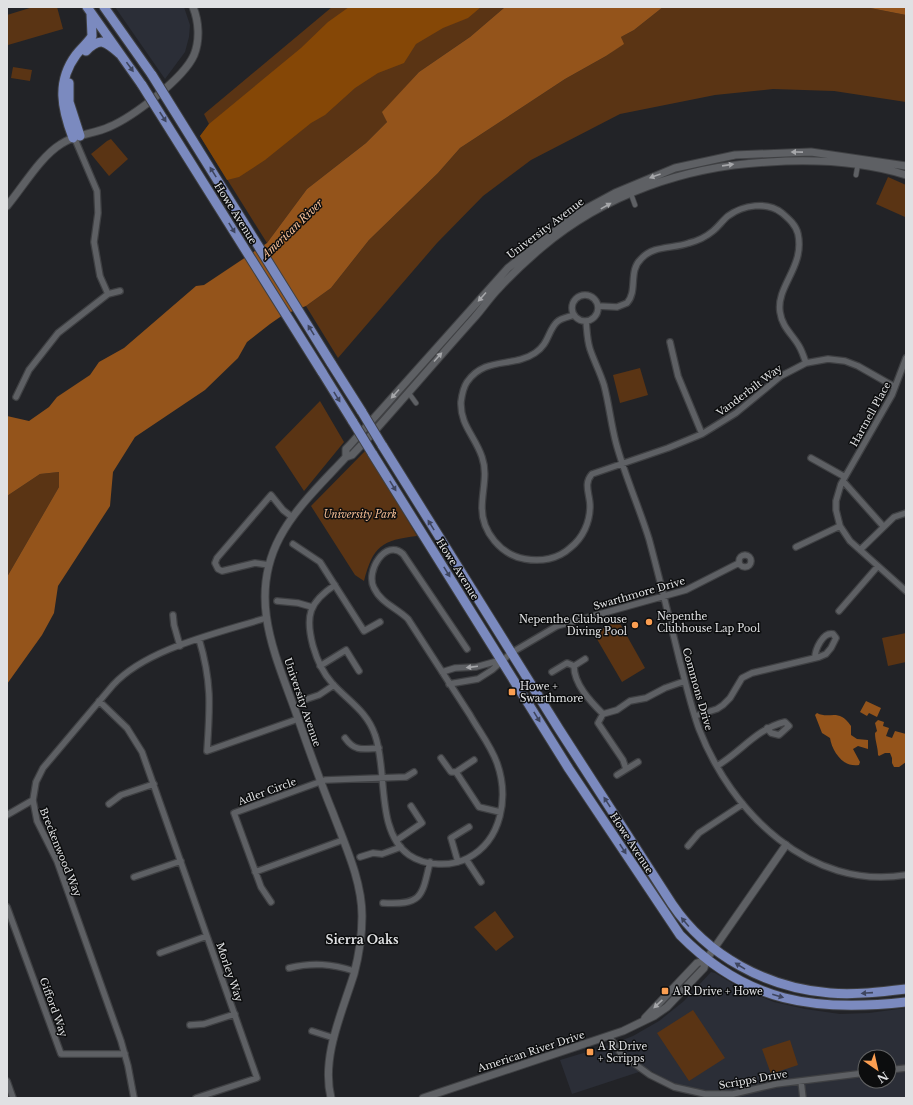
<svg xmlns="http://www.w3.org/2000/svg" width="913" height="1105" font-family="'Libre Baskerville',serif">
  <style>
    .built { fill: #2b2e37; fill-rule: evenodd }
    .green { fill: #5a3414 }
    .forest { fill: #854706 }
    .water { fill: #94541b }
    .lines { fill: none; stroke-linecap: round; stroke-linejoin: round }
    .pedestrian-casing { stroke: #3f4043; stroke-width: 6 }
    .minor-casing { stroke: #3f4043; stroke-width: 8 }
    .tertiary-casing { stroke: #3f4043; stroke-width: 9 }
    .primary-casing { stroke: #3f4043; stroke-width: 11 }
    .pedestrian { stroke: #5e6064; stroke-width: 4.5 }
    .minor { stroke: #5e6064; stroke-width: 5.5 }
    .tertiary { stroke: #5e6064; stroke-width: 7 }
    .primary { stroke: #7b8abf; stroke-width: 9 }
    .primary-bridge-casing { stroke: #3f4043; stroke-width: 11; stroke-linecap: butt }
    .primary-bridge { stroke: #7b8abf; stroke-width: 9 }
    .oneway { fill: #3e455e }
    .oneway2 { fill: #a6a7aa }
    .poi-dot { fill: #fb9e51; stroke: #0c0d0e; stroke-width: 1.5 }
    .labels { text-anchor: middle; stroke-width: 3; stroke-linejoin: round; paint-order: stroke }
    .street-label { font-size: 10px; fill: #e0e1e3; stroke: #0c0d0e }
    .park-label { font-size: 10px; font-style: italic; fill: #f4bd94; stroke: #0c0d0e }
    .poi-label { font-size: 10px; fill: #e0e1e3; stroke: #0c0d0e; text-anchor: start }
    .water-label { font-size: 11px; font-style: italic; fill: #f6bf96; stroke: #0c0d0e }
    .quarter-label { font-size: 12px; font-weight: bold; fill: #e0e1e3; stroke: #0c0d0e }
  </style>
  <rect width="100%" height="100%" fill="#222327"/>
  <path class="built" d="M115,7H184L190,25L189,37L185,52L165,79Z
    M711,972L715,973L742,989L774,1002L805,1009L840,1014L869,1013L906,1008V1098H728L724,1092L703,1091L684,1087L668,1081L648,1069L572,1094L560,1060L607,1046L633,1036L659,1021L684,1001ZM865,1057H889V1081H865Z"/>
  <path class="green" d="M33,7H57L63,29L8,45L7,15Z
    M332,7H505L470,37L419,72L383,112L387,122L366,143L307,189L267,243L200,136L209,124L204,114Z
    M663,7H865L906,15V102L834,91L773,89L715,95L620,114L531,160L483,196L437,243L338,358L306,306L331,288L369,240L438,173L460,148L565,79L606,56L623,44L621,37L634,30Z
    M13,67L32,70L30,81L11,78Z
    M111,139L128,159L109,176L91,154L107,141Z
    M888,177L906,185L905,217L876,204Z
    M640,368L648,395L620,403L613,375Z
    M320,401L344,442L304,491L275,447Z
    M366,450L417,536C382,540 373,546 364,581L355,575L311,506Z
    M59,472V487L7,577V496L40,474Z
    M618,620L645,668L622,682L594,634Z
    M906,633V662L888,666L882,638Z
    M495,911L514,937L496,951L474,927Z
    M693,1010L725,1058L689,1081L657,1033Z
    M790,1040L798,1065L771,1074L762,1049Z"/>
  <path class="forest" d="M349,7H481L468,18L443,28L416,44L404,63L378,73L355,88L325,115L311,123L265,160L239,177L227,180L200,136L209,124L301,48L328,22Z"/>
  <path class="water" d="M505,7H663L634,30L621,37L624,44L606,56L565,79L460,148L438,173L369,240L331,288L306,306L283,315L270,324L247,342L238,358L205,390L135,437L113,472L110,506L58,586L54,613L42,635L7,684V577L59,487V472L40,474L7,496V416L29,421L49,407L57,397L90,375L99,362L124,348L196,286L204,285L267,243L307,189L366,143L387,122L382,112L419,72L470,37Z
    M865,7H906V15Z
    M866,701L881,708L877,717L869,713L867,716L860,712Z
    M817,713C830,720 838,707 851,726V735L857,739L868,740V749L858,746L853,749L860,762L859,765C843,768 832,751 830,738L822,733L815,715Z
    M878,720L884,722L883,726L889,728L886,736L892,738L895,731L906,734V762L899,767H894L892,763V758L890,753H885L879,756L878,755C878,747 875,741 875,733L877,731L875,723Z"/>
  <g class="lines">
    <g class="pedestrian-casing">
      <path id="pedestrian" d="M856,175L858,164
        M631,194L635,205
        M408,392L416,403"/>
    </g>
    <g class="minor-casing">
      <path id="minor" d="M108,294L120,291
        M572 308a13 13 0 1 1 26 0a13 13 0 1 1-26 0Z
        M598,306L617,307L627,303C638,291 628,271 641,259C653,245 673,249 689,243C697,241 707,236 713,231C719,226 723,220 728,216C743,205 767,201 782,213C789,219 796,225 798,234C805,267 776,286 780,312C782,327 792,334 799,346C802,351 804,357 806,363
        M574,315C569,317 561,318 557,322C548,330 549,344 535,353C513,368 485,356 467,382C463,388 462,394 461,402C460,425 475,436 482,457C488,474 482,490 482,508C482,532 501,555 525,559C541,562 558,559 570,548C583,538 590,522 590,506C590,494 583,484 592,474L668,448L702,434L736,413L781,376L806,363L828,359L845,361L858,366L895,387
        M586,321C587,331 587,340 590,349C594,361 600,372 604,385C609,404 611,424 616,443C625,476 639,507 649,539C660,580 670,621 680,662C686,684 691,707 699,729C731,812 810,891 906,875
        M670,342L678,376L702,434
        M906,358L892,395L841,484L836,501V510L840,526L850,541L906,591
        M16,397L29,370L58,333L108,294L100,276L94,242L98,213L97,191L74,137
        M811,458L845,477
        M843,481L883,526
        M293,544L320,562L364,631L380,622
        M796,547L840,526
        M860,550L894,517L906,513
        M739 561a6 6 0 1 1 12 0a6 6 0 1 1-12 0Z
        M269,565L255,563L222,571L218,569L215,563L217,558L271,495L283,510L292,517
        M335,585C309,602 305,616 313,646C317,660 322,672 332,683C348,701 367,711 375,735C388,770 375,831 409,855C425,866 451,867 468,858C502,840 509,797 497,763C491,746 479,731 470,715C449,683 429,651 408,619C397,608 381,603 374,588C365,571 386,538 403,554L467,649
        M277,601L298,603L312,607
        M839,611L878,566
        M173,615L174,625L180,646
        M199,639C212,682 210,707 207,751L298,719
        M585,659L574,666C574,684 590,701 603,714L617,710L630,701L646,698L665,688L685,681
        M320,666L346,650L359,671
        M442,672L455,668L476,667L501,660
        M552,672L567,663L574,666
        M449,684L478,679L492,670L511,653L557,626L686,590L739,563
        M304,700L319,695L334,685
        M99,701L127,728L142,752L257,1078L196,1098
        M603,714L598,723L623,760L626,769
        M695,716L717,709L723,705L730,698L742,678L752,673L819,657L826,654L831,648L836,638L833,634C823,632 815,649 815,658
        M345,738C355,752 363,749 379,748
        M441,758L451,772H456L474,760
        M717,766C742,751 756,729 785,722L789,726L779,735L771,733L767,728
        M456,772L479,807L500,812
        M617,775L638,762
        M109,804L121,795L154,784
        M7,815L33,800
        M397,840L422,823L411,806
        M688,846L699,833L743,804
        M360,857L373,853L382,854L401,847
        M466,859L481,882
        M458,862L451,838L469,827
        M255,872L343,840
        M134,877L181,861
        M271,902L261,887L234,813L325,780L406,777L414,772
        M383,903C422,905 422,897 430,862
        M7,907L61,1054H125
        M160,953L207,936
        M289,968C313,962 332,964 354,971
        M190,1025L204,1024L235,1014
        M312,1031L334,1038
        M609,1036L621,1054L650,1075L674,1087L705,1094H733L776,1084L865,1073
        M889,1070L906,1068
        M7,1081L13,1098
        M801,1081L803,1098
        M134,1098L128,1066L121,1041L57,861L37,821L33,800L36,782L43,768L113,685C147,648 219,633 266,618"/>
    </g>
    <g class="tertiary-casing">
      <path id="tertiary" d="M7,206C23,187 40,157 61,144C75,134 94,134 109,127C133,117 184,78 194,55C200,40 199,22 193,7
        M346,457V449L349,446L508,268L578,213L615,193L675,168L735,155L811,152L906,166
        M645,1018L697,963L706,960
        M331,1098C321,1057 342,1013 354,974C359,955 362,935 362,916C362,881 345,845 333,813C319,779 307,744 295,710C274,652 248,597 280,537C296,507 323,482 346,457L352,455L370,436C405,397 439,357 474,318C483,308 490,297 499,288C512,274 527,260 541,248C605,194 686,166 769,162C815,159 861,161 906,175
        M423,1098L623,1031L654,1016L667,1007L704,968L706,960L786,845"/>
    </g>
    <g class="primary-casing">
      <path id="primary" d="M87,7L142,85
        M104,7L152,75
        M86,51C101,36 106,42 120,54
        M69,83V102L80,136
        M73,138C62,109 56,82 76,55C81,48 88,43 92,36L91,13
        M331,363L362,412
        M322,372L353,422
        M382,445L559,729L672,904C707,956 767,988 830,993C855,995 881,992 906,989
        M372,453L569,769L680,935C747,1003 815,1012 906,1002"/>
    </g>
    <use href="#pedestrian" class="pedestrian"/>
    <use href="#minor" class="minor"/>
    <use href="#tertiary" class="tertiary"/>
    <use href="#primary" class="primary"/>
    <g class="primary-bridge-casing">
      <path id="primary-bridge" d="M152,75L331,363
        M142,85L322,372
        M362,412L382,445
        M353,422L372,453"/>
    </g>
    <use href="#primary-bridge" class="primary-bridge"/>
  </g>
  <defs><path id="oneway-solid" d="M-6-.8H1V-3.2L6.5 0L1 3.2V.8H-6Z"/></defs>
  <g class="oneway">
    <use href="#oneway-solid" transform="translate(130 67) rotate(54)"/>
    <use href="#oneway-solid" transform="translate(163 117) rotate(57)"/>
    <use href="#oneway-solid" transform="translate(213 172) rotate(-122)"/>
    <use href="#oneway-solid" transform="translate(232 228) rotate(58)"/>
    <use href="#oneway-solid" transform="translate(311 330) rotate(-122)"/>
    <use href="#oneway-solid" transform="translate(337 397) rotate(58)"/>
    <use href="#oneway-solid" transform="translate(393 486) rotate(58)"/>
    <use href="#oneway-solid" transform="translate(431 525) rotate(-122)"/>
    <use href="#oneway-solid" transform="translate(447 572) rotate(58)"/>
    <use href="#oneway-solid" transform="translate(537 717) rotate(58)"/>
    <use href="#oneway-solid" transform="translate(607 802) rotate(-123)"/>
    <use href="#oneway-solid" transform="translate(623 849) rotate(57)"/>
    <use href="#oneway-solid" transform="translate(685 922) rotate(-130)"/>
    <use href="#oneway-solid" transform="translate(740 966) rotate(-148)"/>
    <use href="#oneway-solid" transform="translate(867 993) rotate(176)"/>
    <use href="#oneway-solid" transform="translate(778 996) rotate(16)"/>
  </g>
  <g class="oneway2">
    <use href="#oneway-solid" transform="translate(797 152) rotate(-179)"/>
    <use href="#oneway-solid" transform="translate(728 165) rotate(-8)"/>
    <use href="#oneway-solid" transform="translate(655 176) rotate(160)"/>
    <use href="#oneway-solid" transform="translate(606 206) rotate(-29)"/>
    <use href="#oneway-solid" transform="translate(482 297) rotate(132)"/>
    <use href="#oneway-solid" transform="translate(438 357) rotate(-48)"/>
    <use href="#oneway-solid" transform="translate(395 394) rotate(132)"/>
    <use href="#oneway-solid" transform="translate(472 667) rotate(173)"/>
    <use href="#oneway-solid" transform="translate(658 1004) rotate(137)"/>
  </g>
  <g class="poi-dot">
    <circle cx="649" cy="622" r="4"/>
    <circle cx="635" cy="625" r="4"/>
    <rect x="508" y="688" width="8" height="8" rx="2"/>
    <rect x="661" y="987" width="8" height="8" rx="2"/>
    <rect x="586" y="1048" width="8" height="8" rx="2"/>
  </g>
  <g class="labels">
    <g class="street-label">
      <text transform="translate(236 213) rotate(58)" y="4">Howe Avenue</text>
      <text transform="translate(545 228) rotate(-37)" y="4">University Avenue</text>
      <text transform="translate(749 390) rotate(-37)" y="4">Vanderbilt Way</text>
      <text transform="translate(870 414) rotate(-61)" y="4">Hartnell Place</text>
      <text transform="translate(458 569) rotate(58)" y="4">Howe Avenue</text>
      <text transform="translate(639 593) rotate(-16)" y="4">Swarthmore Drive</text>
      <text transform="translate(698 689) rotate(74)" y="4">Commons Drive</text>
      <text transform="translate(303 702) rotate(71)" y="4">University Avenue</text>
      <text transform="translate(267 791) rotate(-20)" y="4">Adler Circle</text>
      <text transform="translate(632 843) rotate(57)" y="4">Howe Avenue</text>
      <text transform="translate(61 852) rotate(68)" y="4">Breckenwood Way</text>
      <text transform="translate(230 972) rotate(71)" y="4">Morley Way</text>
      <text transform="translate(54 1007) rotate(70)" y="4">Gifford Way</text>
      <text transform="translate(531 1051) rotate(-18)" y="4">American River Drive</text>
      <text transform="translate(753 1079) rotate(-10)" y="4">Scripps Drive</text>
    </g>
    <g class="park-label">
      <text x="360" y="518">University Park</text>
    </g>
    <g class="poi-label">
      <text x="657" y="620">Nepenthe<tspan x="657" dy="12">Clubhouse Lap Pool</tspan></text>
      <text x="627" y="623" text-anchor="end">Nepenthe Clubhouse<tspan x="627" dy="12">Diving Pool</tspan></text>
      <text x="520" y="690">Howe +<tspan x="520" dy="12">Swarthmore</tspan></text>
      <text x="673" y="995">A R Drive + Howe</text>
      <text x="598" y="1050">A R Drive<tspan x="598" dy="12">+ Scripps</tspan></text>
    </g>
    <g class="water-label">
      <text transform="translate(292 229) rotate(-44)" y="4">American River</text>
    </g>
    <g class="quarter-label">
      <text x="362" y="944">Sierra Oaks</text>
    </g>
  </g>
  <rect width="913" height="1105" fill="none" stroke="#e0e1e3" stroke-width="16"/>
  <g transform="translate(877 1069) rotate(146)"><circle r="19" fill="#0c0d0e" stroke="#616263"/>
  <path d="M0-3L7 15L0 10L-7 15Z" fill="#fb9e51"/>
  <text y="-6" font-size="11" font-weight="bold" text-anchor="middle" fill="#e0e1e3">N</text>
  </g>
</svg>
